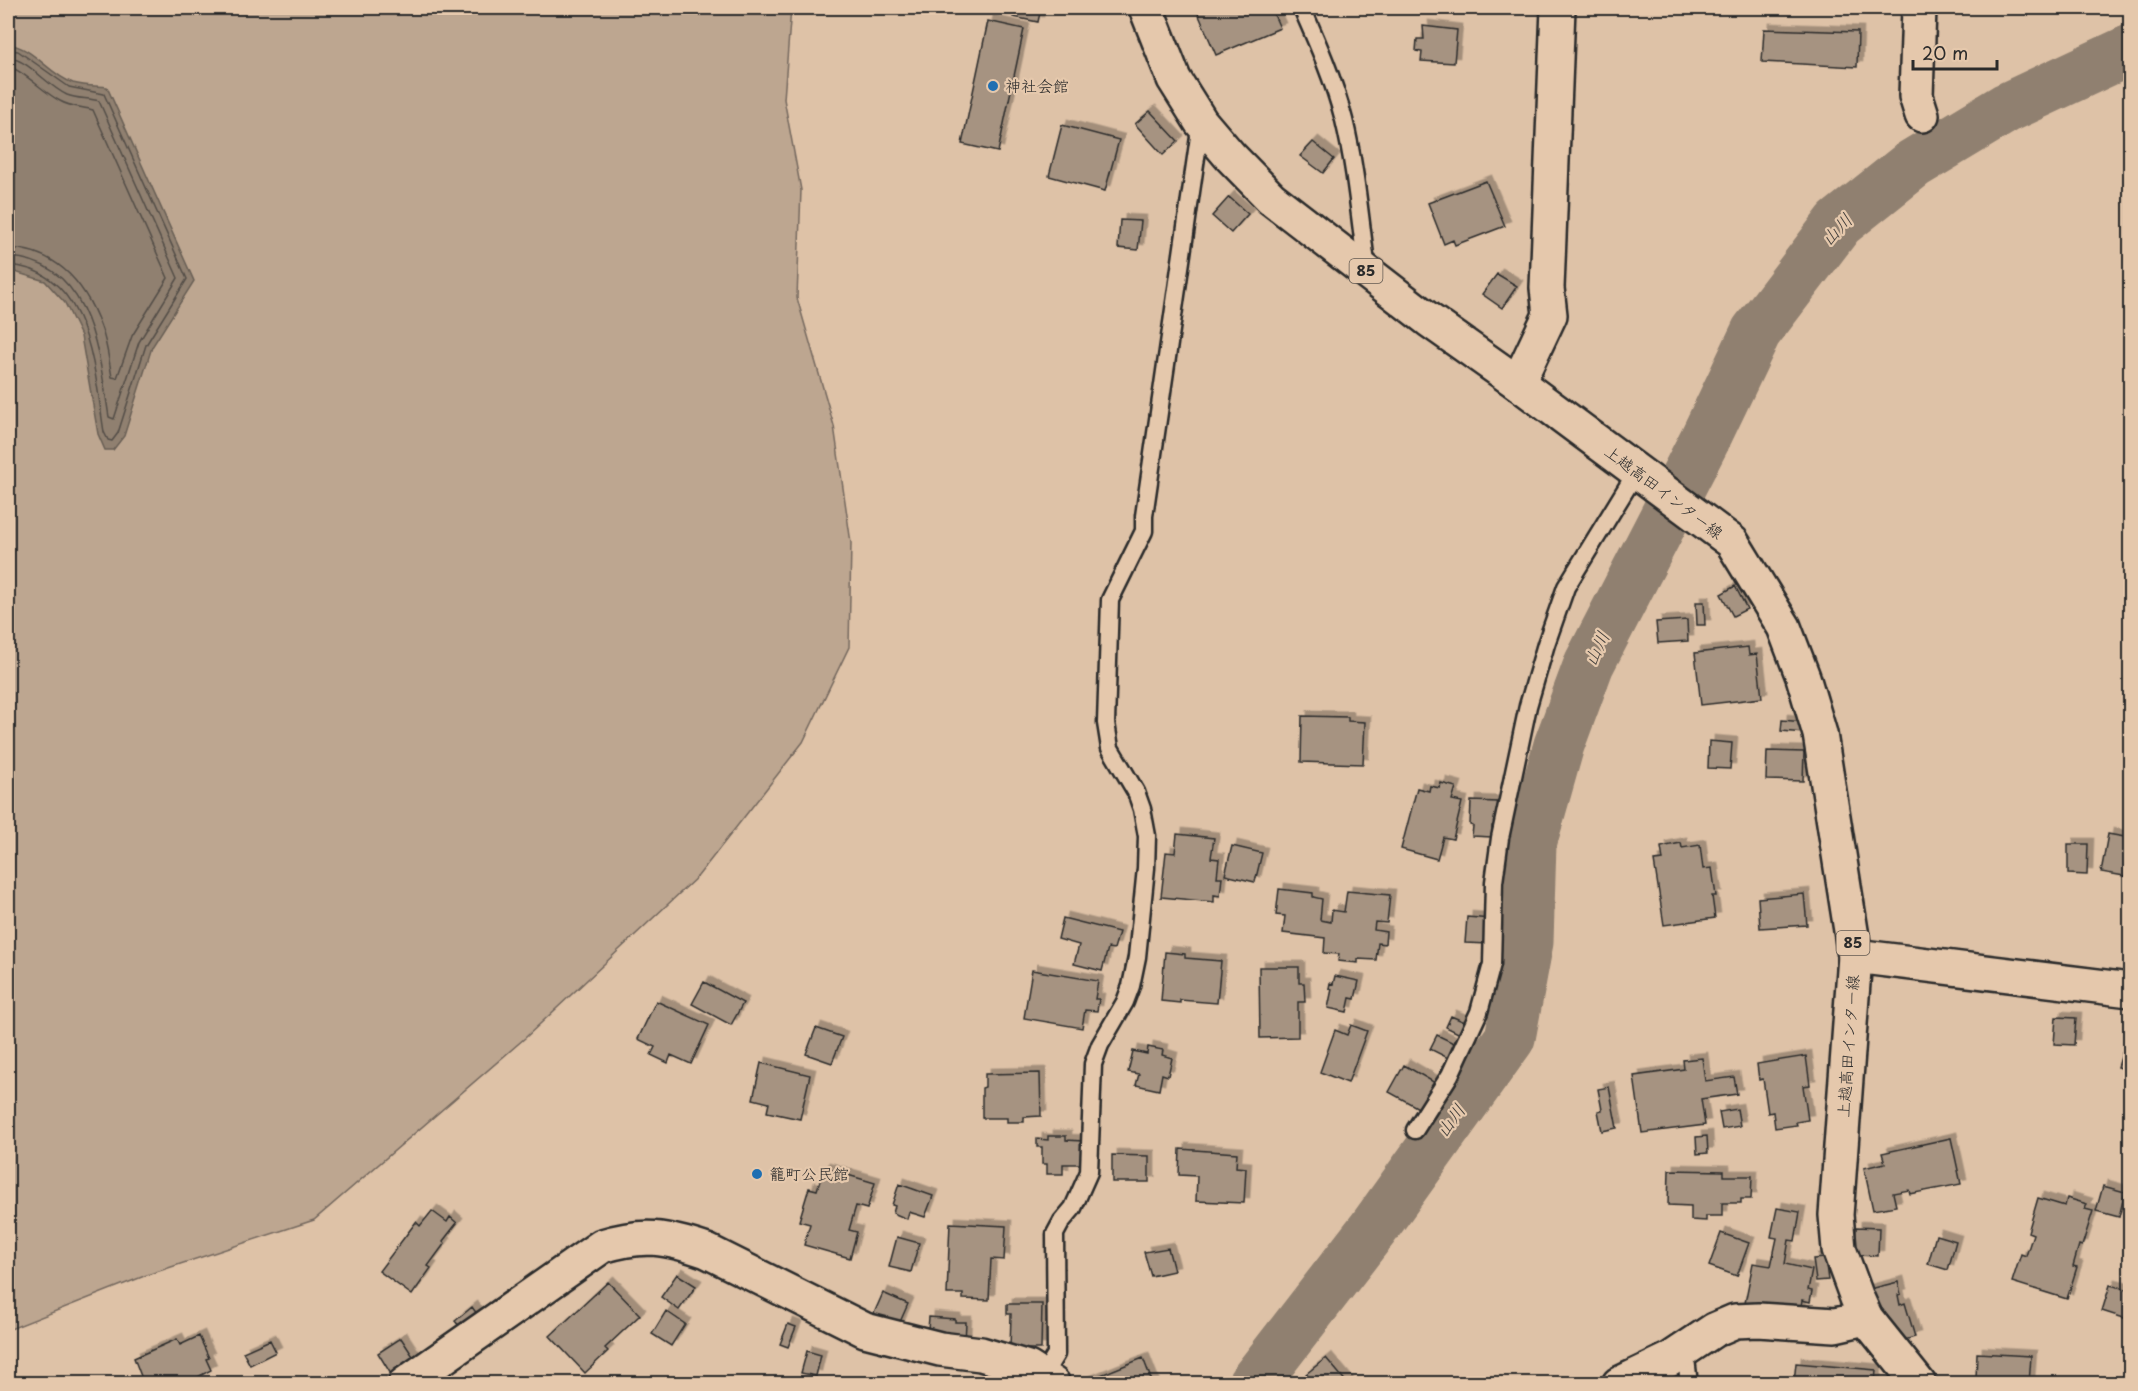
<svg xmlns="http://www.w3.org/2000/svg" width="2138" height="1391" font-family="'Playpen Sans','Klee One',sans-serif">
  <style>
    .green { fill: #bda690; stroke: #74685e; stroke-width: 1.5 }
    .water { fill: #908070; stroke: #685e54; stroke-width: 1.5 }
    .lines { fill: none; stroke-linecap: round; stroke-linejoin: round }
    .shore { stroke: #534d47; stroke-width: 1.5 }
    .river { stroke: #908070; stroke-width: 51 }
    .building { fill: #a69381; stroke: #2b2b2b; stroke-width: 1.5; filter: url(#shadow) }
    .lane-casing { stroke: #2b2b2b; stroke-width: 21 }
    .street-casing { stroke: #2b2b2b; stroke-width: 38 }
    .primary-casing { stroke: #2b2b2b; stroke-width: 38 }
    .lane { stroke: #e5c8ac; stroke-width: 16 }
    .street { stroke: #e5c8ac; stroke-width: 33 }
    .primary { stroke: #e5c8ac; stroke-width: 33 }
    .poi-dot { fill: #1f6fb2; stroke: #e5c8ac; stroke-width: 2 }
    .labels { text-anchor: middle; stroke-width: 4.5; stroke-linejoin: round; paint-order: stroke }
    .shield { fill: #e5c8ac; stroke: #635a52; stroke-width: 1.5 }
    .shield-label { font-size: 15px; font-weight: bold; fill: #2b2b2b }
    .poi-label { font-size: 16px; fill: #2b2b2b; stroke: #e5c8ac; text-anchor: start }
    .street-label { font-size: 16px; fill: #2b2b2b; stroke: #e5c8ac }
    .water-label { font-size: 18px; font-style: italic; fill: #3f3c39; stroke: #e5c8ac }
  </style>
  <defs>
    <filter id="shadow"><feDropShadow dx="5.5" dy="-5.5" stdDeviation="0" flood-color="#0004"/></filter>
  </defs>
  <rect width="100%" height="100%" fill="#dec2a7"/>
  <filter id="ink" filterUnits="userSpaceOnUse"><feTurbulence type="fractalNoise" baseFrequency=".0167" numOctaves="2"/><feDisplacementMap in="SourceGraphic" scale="12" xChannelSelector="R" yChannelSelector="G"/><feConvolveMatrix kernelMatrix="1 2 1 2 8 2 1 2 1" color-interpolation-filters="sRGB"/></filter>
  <g filter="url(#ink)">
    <path class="green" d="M8,8H791L784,99L801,190L797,298L834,426L851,543L849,647L803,742L698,876L525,1038L314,1220L147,1275L8,1330Z"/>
    <path class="water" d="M8,44C35,48 48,74 73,83C84,86 96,86 107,87L194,281L152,347L124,436L113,450H105L98,434L81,336L65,303L45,281L8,270Z"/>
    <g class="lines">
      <path class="shore" d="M8,50L18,51L69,87L104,94L187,279L146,345L118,433L112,441L108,440L104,432C94,369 90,270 8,265
        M8,57C30,61 46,85 67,95C77,99 89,98 99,101L178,278L139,342L114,419L109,417C99,353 91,261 8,257
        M8,66C23,70 44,93 60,101C70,107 83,107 93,110L168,278L132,336L117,378L112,377C109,361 107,342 101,327C85,283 57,250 8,248"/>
      <path class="river" d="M1253,1384L1373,1229L1510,1038L1528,942L1531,844L1559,745L1589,664L1704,441L1756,332L1839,223L1913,164L2006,108L2130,50"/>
    </g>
    <path class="building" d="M1015,8H1041L1038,22L1013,17Z
      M1205,8H1271L1280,28L1216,55L1197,11Z
      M988,21L1024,29L998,152L962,144Z
      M1423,26L1457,30L1454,63L1421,61L1422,52L1416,51L1417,39H1424Z
      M1764,29L1858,32L1857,67L1762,62Z
      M1150,111L1178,141L1163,155L1135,124Z
      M1062,125L1119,140L1105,191L1049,176Z
      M1313,142L1334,159L1323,173L1300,156Z
      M1486,181L1505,226L1455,245L1453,240L1444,244L1428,203Z
      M1229,197L1248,214L1231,233L1212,216Z
      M1120,220L1141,221L1138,250L1118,248Z
      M1497,274L1517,286L1502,308L1482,294Z
      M1735,586L1747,609L1733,616L1721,594Z
      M1696,602H1704L1705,625H1697Z
      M1687,620L1688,641L1658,643L1656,622Z
      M1748,647L1749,655L1757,654L1762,698L1701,705L1695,653Z
      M1302,716L1348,717V721L1365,722L1363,764L1301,762Z
      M1782,720L1804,722V733L1781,731Z
      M1709,741L1732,743L1730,769L1708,768Z
      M1767,751L1804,752L1803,781L1766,780Z
      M1441,783L1456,787L1452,800L1462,802L1453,839L1443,837L1437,859L1401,849L1417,788L1429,791L1430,786L1440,788Z
      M1471,801L1498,802L1497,826H1492V837L1472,836L1473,826L1470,825Z
      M1177,834L1214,838L1211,858L1219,859L1217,877H1222L1220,896L1214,895V902L1161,897L1166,852L1175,853Z
      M2108,834L2130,838V877L2101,872Z
      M1681,843L1682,848L1700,845L1703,869L1712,868L1716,896H1712L1715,918L1664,925L1654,861L1663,860L1661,847Z
      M2068,844H2088L2087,875L2068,874Z
      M1232,846L1262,853L1255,882L1225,875Z
      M1279,889L1313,893V897L1322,899L1320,920L1331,922L1332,910L1344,912L1347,891L1390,895L1387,923L1375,922L1374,930L1386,932L1385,944L1378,943L1376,960L1358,959V963L1338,961L1339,954L1324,953L1325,938L1283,933L1285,916L1276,915Z
      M1804,894L1807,925L1760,928L1758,898Z
      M1467,917L1491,919L1489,944L1465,943Z
      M1063,918L1119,932L1114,949L1108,948L1102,971L1074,964L1079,945L1058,939Z
      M1165,952L1185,954V958L1221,961L1217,1003L1180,1000V1003L1161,1001Z
      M1259,967H1299V983H1304L1305,1002H1298V1037L1260,1038Z
      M1032,970L1098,981L1095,999H1099L1097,1011L1085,1010L1082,1028L1024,1018Z
      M1335,976L1359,981L1355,999L1350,998L1347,1012L1328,1008L1332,989L1329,988L1330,983L1333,984Z
      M704,982L743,1003L731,1025L692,1004Z
      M656,1001L709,1025L691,1064L671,1055L668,1063L651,1055L655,1047L638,1039Z
      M1451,1016L1467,1023L1462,1035L1446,1027Z
      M2056,1017L2076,1018L2074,1045L2054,1044Z
      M1351,1025L1367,1031L1348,1083L1320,1072L1335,1030L1347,1035Z
      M2130,1027V1071L2118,1067Z
      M816,1028L842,1037L832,1063L806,1054Z
      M1437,1035L1460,1046L1452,1060L1430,1049Z
      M1148,1047L1163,1050L1162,1055L1172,1058L1168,1076L1162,1074L1159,1090L1136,1085L1139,1074L1128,1072L1133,1051L1147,1054Z
      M1806,1056L1810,1085L1803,1086L1808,1120L1796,1122L1797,1125L1775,1128L1773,1112L1768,1113L1763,1079L1759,1080L1757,1064Z
      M1702,1058L1705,1081L1734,1077L1737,1094L1701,1099L1705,1125L1642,1133L1634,1076L1684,1069L1683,1060Z
      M761,1063L810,1075L800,1119L767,1112L769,1103L753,1099Z
      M1404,1065L1437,1084L1422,1110L1389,1092Z
      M1040,1073L1041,1116L1024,1117V1122H1007V1118H982V1088L985,1087V1074Z
      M1609,1087L1617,1128L1602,1131L1598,1111L1602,1110L1598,1089Z
      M1737,1109L1740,1126L1722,1129L1719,1112Z
      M1048,1136H1066V1140L1083,1141L1082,1164H1063V1174H1047V1164H1042V1147H1037V1139L1048,1140Z
      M1707,1136L1708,1153L1697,1154L1696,1137Z
      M1951,1138L1961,1184L1910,1194L1909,1190L1893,1193L1896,1206L1873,1210L1864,1168L1885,1163L1882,1153Z
      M1180,1149L1237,1153L1236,1167L1246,1168L1244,1203L1196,1201L1197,1176L1179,1175Z
      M1112,1155L1149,1156V1182H1112Z
      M824,1168L875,1183L867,1209L856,1206L849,1230L857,1232L850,1258L804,1245L810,1224L799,1221L809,1188L817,1190Z
      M1669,1170L1724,1171V1176H1752L1751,1199H1741V1203H1722V1216H1706V1221L1691,1220V1206L1668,1205Z
      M899,1184L933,1196L925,1217L909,1212L907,1219L893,1213L895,1206L892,1205Z
      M2103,1186L2125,1192L2119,1217L2096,1211Z
      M2038,1198L2065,1206L2067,1198L2087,1204L2085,1209L2093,1211L2082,1246L2079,1245L2073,1266L2077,1267L2067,1299L2012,1282L2021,1254L2026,1256L2033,1234L2028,1232Z
      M1777,1208L1800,1212L1795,1241L1789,1240L1785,1264L1812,1270L1808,1290L1812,1291L1810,1302L1802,1300L1800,1314L1745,1303L1753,1263L1771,1266L1777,1238L1771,1237Z
      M432,1211L447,1222L450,1217L457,1223L443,1241L445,1243L428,1266L431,1268L412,1295L379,1271L416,1222L420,1226Z
      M950,1223L1006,1226L1004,1260L991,1259L989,1300L963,1299V1294H947Z
      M1856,1227L1879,1228L1878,1256L1855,1255Z
      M1721,1233L1749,1243L1737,1276L1709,1266Z
      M1936,1235L1956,1241L1948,1270L1928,1264Z
      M897,1237L919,1243L911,1272L889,1267Z
      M1168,1248L1174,1271L1151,1276L1144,1252Z
      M1825,1258L1828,1280L1816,1281L1813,1259Z
      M677,1274L696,1286L679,1310L661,1297Z
      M608,1282L640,1315L605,1348L608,1351L585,1373L550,1336Z
      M1898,1282L1901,1294L1898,1295L1900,1305L1905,1303L1915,1337L1890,1344L1866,1290Z
      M2110,1285L2130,1290V1320L2102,1311Z
      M883,1293L908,1304L896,1331L871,1320Z
      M1007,1304H1042L1041,1349H1010L1011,1314H1007Z
      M472,1307L483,1322L466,1334L455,1321Z
      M666,1311L685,1324L671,1346L652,1334Z
      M929,1317L955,1319V1322H966L965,1343L927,1342Z
      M788,1324L796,1327L788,1347L780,1344Z
      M199,1336L209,1358L206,1359L211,1370L185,1384H144L134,1358L177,1339L180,1345Z
      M401,1338L422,1370L397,1384L378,1353Z
      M270,1340L276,1352L250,1365L243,1352Z
      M807,1351L821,1355L816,1376L801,1373Z
      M1977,1353L2031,1356L2029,1384H1991V1380L1976,1379Z
      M1143,1358L1153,1384H1081V1383Z
      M1326,1358L1348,1384H1301L1309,1377L1306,1374Z
      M1796,1363L1876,1370L1875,1384H1804L1794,1382Z"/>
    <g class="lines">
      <g class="lane-casing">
        <path id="lane" d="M1302,8C1318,44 1334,81 1344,120C1356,169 1360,220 1367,270
          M1415,1130L1450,1075L1479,1012L1492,964L1494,882L1500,838L1528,706L1546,644L1566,587L1637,471
          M1685,1350L1689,1384
          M1042,1377L1056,1354L1055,1234L1062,1221L1073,1208L1089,1172L1093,1064L1100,1045L1125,1002L1131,986L1137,957L1146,868L1147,836L1142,809L1136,792L1110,748L1106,723L1110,600L1144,531V516L1201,123"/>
      </g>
      <g class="street-casing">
        <path id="street" d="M1919,8L1916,96L1922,115
          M1518,383L1550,315L1547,288L1558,8
          M1855,956L2130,990
          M405,1384L602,1246C643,1233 666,1237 707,1251L865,1330L940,1349L981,1354L1028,1368L1053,1384
          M1619,1384L1669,1360L1714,1330L1735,1321L1758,1320L1835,1325L1866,1318"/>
      </g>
      <g class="primary-casing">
        <path id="primary" d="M1146,8L1174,79L1201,122L1230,156L1271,198L1429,320L1518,383L1732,542L1784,627L1803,677L1820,734L1855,956L1836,1215L1839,1249L1857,1298L1866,1318L1919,1384"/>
      </g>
      <use href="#lane" class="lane"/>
      <use href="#street" class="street"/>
      <use href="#primary" class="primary"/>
    </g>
  </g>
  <g class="poi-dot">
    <circle cx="993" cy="86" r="6"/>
    <circle cx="757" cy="1174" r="6"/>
  </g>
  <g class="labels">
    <g class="shield">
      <rect x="1349.5" y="259" width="33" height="24" rx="4.5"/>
      <rect x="1836.5" y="931" width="33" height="24" rx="4.5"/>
    </g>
    <g class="shield-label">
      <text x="1366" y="276">85</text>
      <text x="1853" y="948">85</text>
    </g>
    <g class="poi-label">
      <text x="1005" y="92">神社会館</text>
      <text x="769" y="1180">籠町公民館</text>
    </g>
    <g class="street-label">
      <text transform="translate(1664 492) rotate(37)" y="6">上越高田インター線</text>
      <text transform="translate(1848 1046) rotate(-86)" y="6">上越高田インター線</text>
    </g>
    <g class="water-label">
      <text transform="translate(1837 230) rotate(-47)" y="6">山川</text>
      <text transform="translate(1597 649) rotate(-65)" y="6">山川</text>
      <text transform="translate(1451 1121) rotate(-54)" y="6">山川</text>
    </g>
  </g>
  <rect width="2138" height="1391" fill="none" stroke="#e5c8ac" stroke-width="30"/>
  <rect x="15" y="15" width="2108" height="1361" fill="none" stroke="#2b2b2b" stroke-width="2" filter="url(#ink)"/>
  <path d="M1913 60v9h84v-9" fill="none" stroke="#2b2b2b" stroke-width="3"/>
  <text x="1922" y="60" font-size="18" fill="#2b2b2b" stroke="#e5c8ac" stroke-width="4.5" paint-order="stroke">20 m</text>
</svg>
